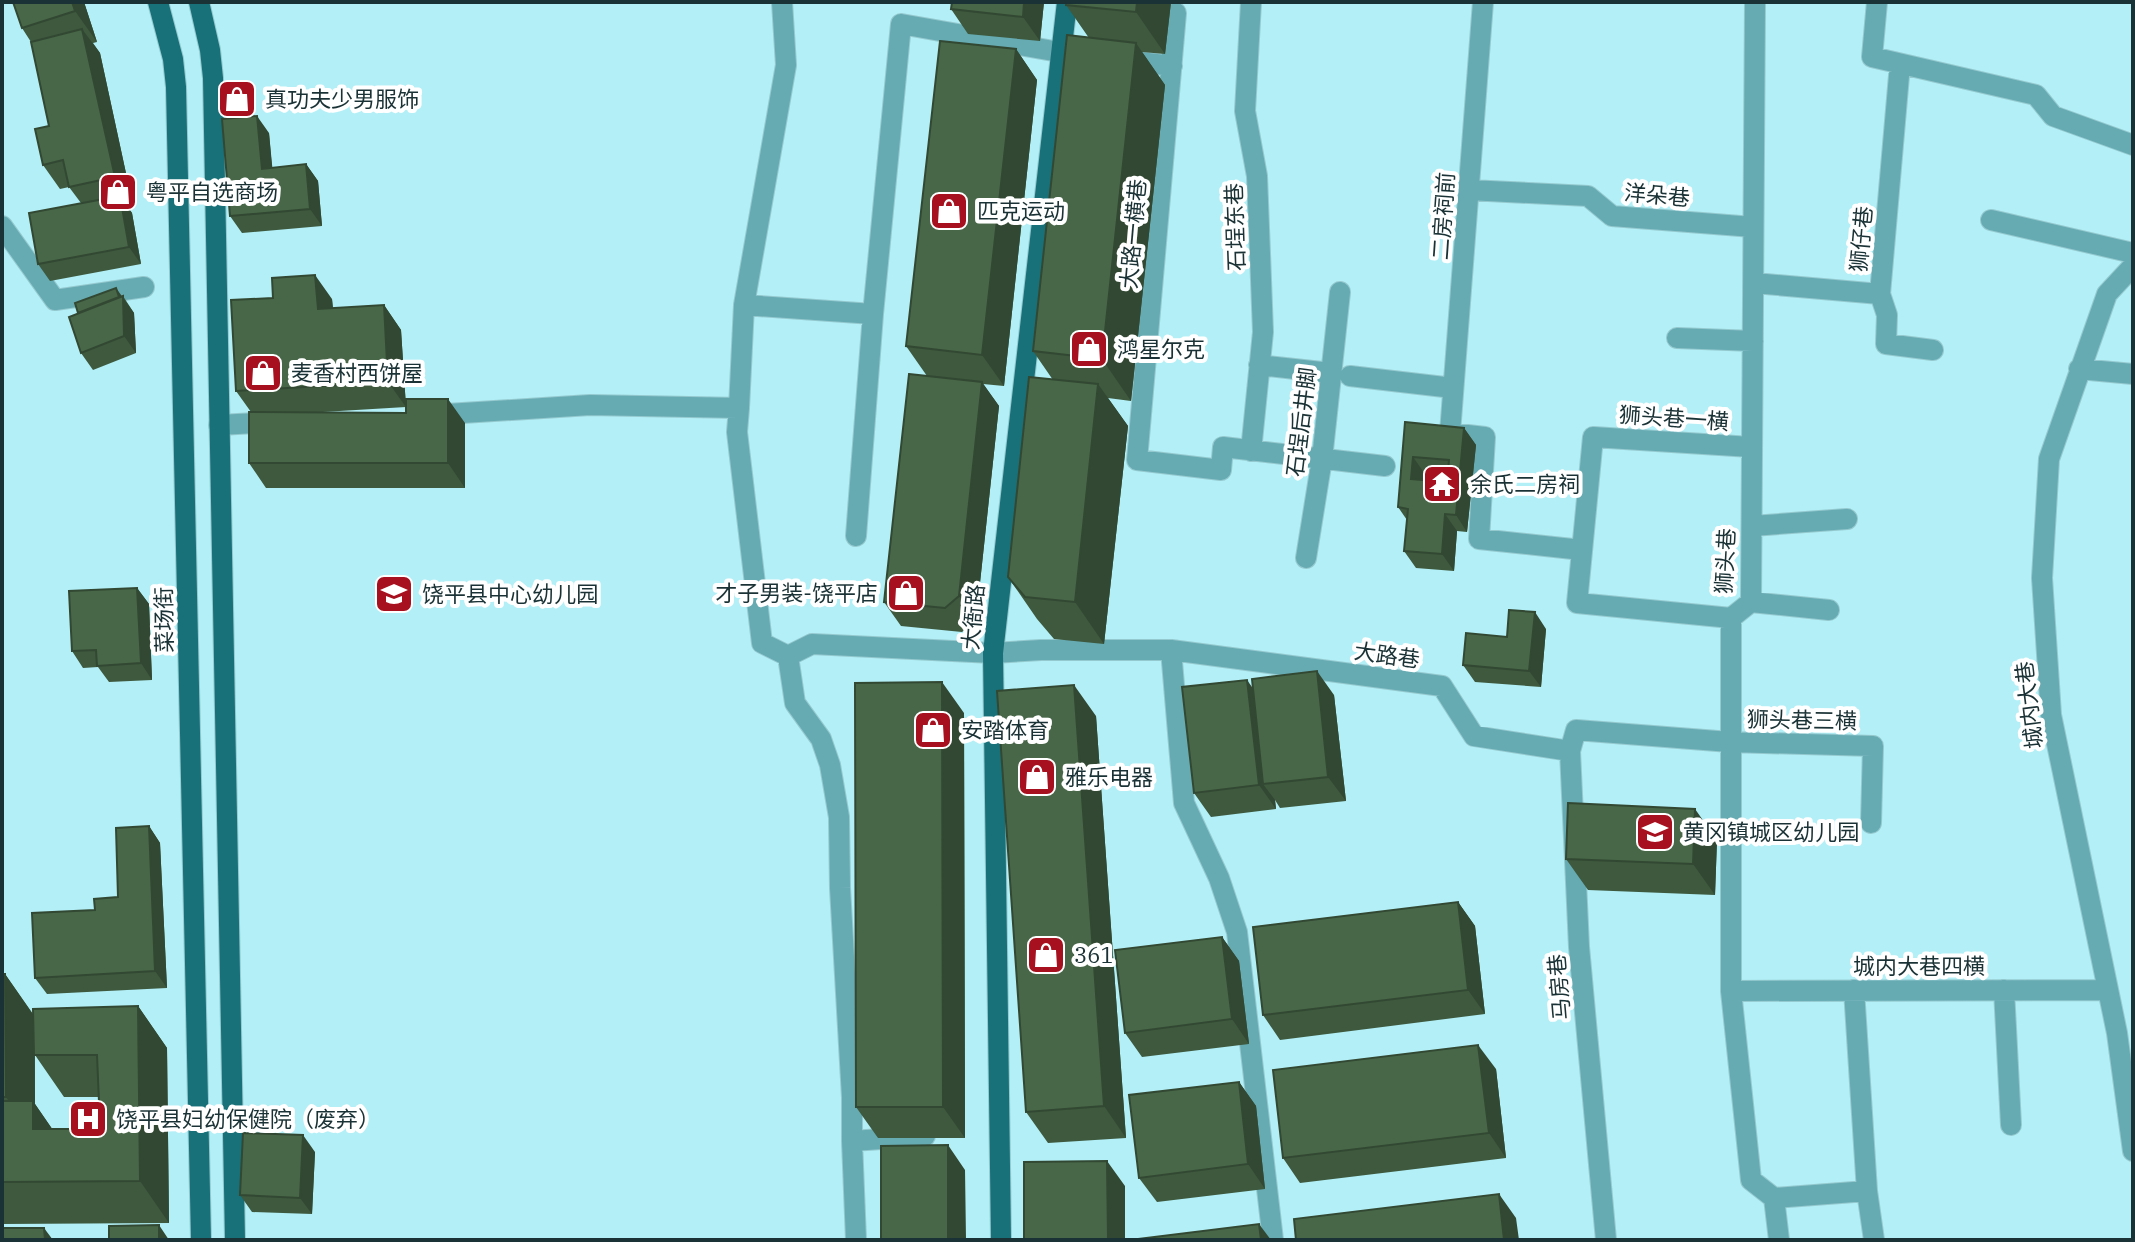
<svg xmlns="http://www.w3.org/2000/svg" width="2135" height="1242" font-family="'IBM Plex Serif','Noto Sans SC',serif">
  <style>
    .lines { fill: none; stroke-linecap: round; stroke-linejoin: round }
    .minor-casing { stroke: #94c9cf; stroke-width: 22 }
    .major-casing { stroke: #94c9cf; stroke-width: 22 }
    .minor { stroke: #66aab2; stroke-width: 20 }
    .major { stroke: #187079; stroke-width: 20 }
    .wall { fill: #3e593e; fill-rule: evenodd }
    .shaded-wall { fill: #324832 }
    .building { fill: #486748; stroke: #324832; stroke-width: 2; fill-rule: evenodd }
    .labels { text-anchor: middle; stroke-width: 8; stroke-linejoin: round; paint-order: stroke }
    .poi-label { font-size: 22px; fill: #1a3235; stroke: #fff; text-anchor: start }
    .street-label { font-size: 22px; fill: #1a3235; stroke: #fff }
  </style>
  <rect width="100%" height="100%" fill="#b2eff6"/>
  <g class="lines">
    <g class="minor-casing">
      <path id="minor" d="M1483,2L1450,433L1485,437L1479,539L1582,550
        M1755,2L1751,602L1731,618V991L1751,1180L1774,1198
        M1877,2L1872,57L2036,95L2053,116L2133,145
        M1176,13L1137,460L1221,470L1223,447L1385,466
        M1124,60L1172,66
        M1469,190L1588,196L1612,216L1753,227
        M1991,220L2133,253
        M2,226L55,300L144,287
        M2133,266L2107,294L2049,459L2042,578L2051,715L2117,1033L2133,1151
        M1754,283L1880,294L1900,64
        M1880,294L1887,315L1886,344L1933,350
        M744,305L786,65L782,2
        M1677,338L1753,341
        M1259,365L1331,373
        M2079,369L2133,374
        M1350,376L1453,388
        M739,408L737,432L762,643L788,656
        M431,415L590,405L739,408L744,305L873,314
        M219,425L275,422
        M1251,451L1263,332L1257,176L1245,111L1251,2
        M1752,526L1847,519
        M856,536L873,314L901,24L1076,55
        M1306,558L1322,459L1340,292
        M1751,602L1829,610
        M1731,618L1577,603L1593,437L1751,447
        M1171,650L1184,803L1219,878L1237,932L1273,1240
        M1854,990L1867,1191L1874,1240
        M2004,990L2011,1125
        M1731,991L2107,990
        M852,1141L925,1136
        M1774,1198L1867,1191
        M1774,1198L1779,1240
        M856,1240L852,1141V1097L840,888L839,817L830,765L821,739L795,703L788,656L812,644L993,653L1041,650H1171L1442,686L1474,736L1570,751
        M1606,1240L1579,947L1570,751L1576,730L1730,742L1873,746L1871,823"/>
    </g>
    <g class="major-casing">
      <path id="major" d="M158,2L173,59L176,87L201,1240
        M199,2L210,50L213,78L235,1240
        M1001,1240L993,653L1067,2"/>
    </g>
    <use href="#minor" class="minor"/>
    <use href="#major" class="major"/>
  </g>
  <path class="wall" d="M84,2L97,42L93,43L100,53L132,201L125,203L132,213L141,264L50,281L38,264L81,203L69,187L60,189L43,165L49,126L31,42L22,28Z
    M1044,2L1040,41L968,34L951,9Z
    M1171,2L1165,54L1142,52L1165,85L1131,401L1108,398L1128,426L1104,644L1054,639L1037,619L1008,577L1053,380L1033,351L1089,38L1066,5Z
    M1016,49L1037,80L1004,386L983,384L999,406L976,620L962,632L901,626L884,602L927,376L906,346Z
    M269,133L272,168L306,164L318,181L322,226L242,233L230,216Z
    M123,296L134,313L136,353L93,370L81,353L78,313Z
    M332,299L333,308L384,305L401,330L406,407L306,413L465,423V488H266L249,463L251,412L236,391Z
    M1405,422L1464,428L1476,445L1467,532L1457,531L1454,571L1416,568L1404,551L1407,520L1398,507ZM1425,474L1448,476L1447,482L1424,480Z
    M137,588L149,604L152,680L109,682L98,667L83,668L72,651Z
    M1546,629L1541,687L1475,682L1463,665L1507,637Z
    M1252,687L1334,695L1346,801L1280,808L1275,800L1276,809L1211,817L1194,793Z
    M964,713L965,1138H878L856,1107Z
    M1096,716L1126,1138L1048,1143L1026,1112Z
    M149,826L160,843L167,988L47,994L35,978L95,910L118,897Z
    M1717,840L1715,895L1588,890L1566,859Z
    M1458,902L1475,926L1485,1014L1280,1040L1263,1015Z
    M1222,937L1239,961L1249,1044L1142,1057L1125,1033Z
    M2,974H5L33,1014L138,1006L167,1048L169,1223L2,1224ZM35,1055L64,1097H99V1102L90,1129H52L35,1104Z
    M1496,1069L1506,1158L1300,1183L1283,1158Z
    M1239,1082L1256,1106L1265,1189L1157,1202L1139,1178Z
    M315,1152L312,1214L252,1212L240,1195Z"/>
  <path class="shaded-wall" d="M72,2H84L97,42L75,11Z
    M1024,2H1044L1040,41L1023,17Z
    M1137,2H1171L1165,54L1136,12Z
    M82,29L100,53L132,201L115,177Z
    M1136,43L1165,85L1131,401L1102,359Z
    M1016,49L1037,80L1004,386L982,355Z
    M257,116L269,133L274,185L262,169Z
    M306,164L318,181L322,226L310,209Z
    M120,196L132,213L141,264L129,247Z
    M315,275L332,299L335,334L318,309Z
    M116,288L134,313L136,353L124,336Z
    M384,305L401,330L406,407L388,382Z
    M982,382L999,406L976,620L959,596Z
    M1098,384L1128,426L1104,644L1075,602Z
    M448,399L465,423V488L448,463Z
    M1464,428L1476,445L1467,532L1456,515Z
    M1413,457L1425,474L1423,496L1411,479Z
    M1445,514L1457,531L1454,571L1442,554Z
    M137,588L149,604L152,680L141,663Z
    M1535,612L1546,629L1541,687L1529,671Z
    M1317,671L1334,695L1346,801L1328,777Z
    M1247,680L1264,704L1263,784L1275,800L1276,809L1259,785Z
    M942,682L964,713L965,1138L943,1107Z
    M1074,685L1096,716L1126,1138L1104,1106Z
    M1695,809L1717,840L1715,895L1693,864Z
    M149,826L160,843L167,988L155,971Z
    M1458,902L1475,926L1485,1014L1468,990Z
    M1222,937L1239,961L1249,1044L1232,1019Z
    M5,974L34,1016L35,1104L62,1143L35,1139L6,1097Z
    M138,1006L167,1048L169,1223L140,1181Z
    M1478,1045L1496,1069L1506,1158L1489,1133Z
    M1239,1082L1256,1106L1265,1189L1248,1164Z
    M303,1135L315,1152L312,1214L300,1198Z
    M948,1145L965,1170L966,1240H948Z
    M1107,1161L1125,1186V1240H1108Z
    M1499,1194L1516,1218L1519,1240H1504Z
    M1259,1224L1271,1240H1261Z
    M159,1225L169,1240H159Z
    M44,1228L53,1240H45Z"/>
  <path class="building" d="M13,2H72L75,11L22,28Z
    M952,2H1024L1023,17L951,9Z
    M1066,2H1137L1136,12L1066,5Z
    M82,29L115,177L69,187L63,160L43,165L35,129L49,126L31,42Z
    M1067,35L1136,43L1102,359L1033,351Z
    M940,41L1016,49L982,355L906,346Z
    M257,116L262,169L306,164L310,209L230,216L222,119Z
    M120,196L129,247L38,264L29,213Z
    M315,275L318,309L384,305L388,382L236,391L231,300L273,298L272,278Z
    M116,288L119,297L78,313L75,303Z
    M123,296L124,336L81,353L69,317Z
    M909,374L982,382L959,596L945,608L884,602Z
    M1029,377L1098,384L1075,602L1025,597L1008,577Z
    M406,399H448V463H249V412L406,413Z
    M1405,422L1464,428L1456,515L1445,514L1442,554L1404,551L1408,509L1398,507ZM1413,457L1449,460L1447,482L1411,479Z
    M137,588L141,663L97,666L96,650L72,651L69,591Z
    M1509,610L1535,612L1529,671L1463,665L1466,633L1507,637Z
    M1317,671L1328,777L1263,784L1252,679Z
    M1247,680L1259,785L1194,793L1182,687Z
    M942,682L943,1107H856L855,683Z
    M1074,685L1104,1106L1026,1112L997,691Z
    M1568,803L1695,809L1693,864L1566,859Z
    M149,826L155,971L35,978L32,913L95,910L94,899L118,897L116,828Z
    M1458,902L1468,990L1263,1015L1253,927Z
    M1222,937L1232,1019L1125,1033L1115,950Z
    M2,974H5L6,1097H2Z
    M138,1006L140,1181L2,1182V1101H33V1129H90V1102H99L97,1055H34L33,1009Z
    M1478,1045L1489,1133L1283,1158L1273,1070Z
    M1239,1082L1248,1164L1139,1178L1129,1095Z
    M243,1133L303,1135L300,1198L240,1195Z
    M948,1145V1240H881V1146Z
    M1107,1161L1108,1240H1024V1162Z
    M1499,1194L1504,1240H1296L1294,1219Z
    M1259,1224L1261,1240H1130Z
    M159,1225V1240H109V1226Z
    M2,1228H44L45,1240H2Z"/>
  <defs>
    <g id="shop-square" transform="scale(2)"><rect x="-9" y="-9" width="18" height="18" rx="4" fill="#a7101e" stroke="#fff"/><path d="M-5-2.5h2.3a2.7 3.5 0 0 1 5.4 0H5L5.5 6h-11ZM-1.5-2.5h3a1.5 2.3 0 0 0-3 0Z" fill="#fff"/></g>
    <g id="temple-square" transform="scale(2)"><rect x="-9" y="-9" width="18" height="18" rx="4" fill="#a7101e" stroke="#fff"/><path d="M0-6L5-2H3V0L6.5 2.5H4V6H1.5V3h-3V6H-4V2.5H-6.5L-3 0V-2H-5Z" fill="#fff"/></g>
    <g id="school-square" transform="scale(2)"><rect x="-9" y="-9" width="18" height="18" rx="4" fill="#a7101e" stroke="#fff"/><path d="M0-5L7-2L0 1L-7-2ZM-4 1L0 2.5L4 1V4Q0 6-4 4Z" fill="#fff"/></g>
    <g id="hospital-square" transform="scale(2)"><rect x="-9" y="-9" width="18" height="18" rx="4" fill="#a7101e" stroke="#fff"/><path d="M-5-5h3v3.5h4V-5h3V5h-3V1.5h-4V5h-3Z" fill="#fff"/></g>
  </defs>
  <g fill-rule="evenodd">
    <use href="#shop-square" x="237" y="99"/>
    <use href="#shop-square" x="118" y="192"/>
    <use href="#shop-square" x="949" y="211"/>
    <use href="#shop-square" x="1089" y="349"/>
    <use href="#shop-square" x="263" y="373"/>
    <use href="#temple-square" x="1442" y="484"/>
    <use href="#shop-square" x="906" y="593"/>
    <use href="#school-square" x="394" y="594"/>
    <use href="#shop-square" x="933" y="730"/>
    <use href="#shop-square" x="1037" y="777"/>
    <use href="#school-square" x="1655" y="832"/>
    <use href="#shop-square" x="1046" y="955"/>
    <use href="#hospital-square" x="88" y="1119"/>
  </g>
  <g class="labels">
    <g class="poi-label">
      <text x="265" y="107">真功夫少男服饰</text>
      <text x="146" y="200">粤平自选商场</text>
      <text x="977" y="219">匹克运动</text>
      <text x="1117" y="357">鸿星尔克</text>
      <text x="291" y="381">麦香村西饼屋</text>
      <text x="1470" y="492">余氏二房祠</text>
      <text x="878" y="601" text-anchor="end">才子男装-饶平店</text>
      <text x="422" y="602">饶平县中心幼儿园</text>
      <text x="961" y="738">安踏体育</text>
      <text x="1065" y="785">雅乐电器</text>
      <text x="1683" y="840">黄冈镇城区幼儿园</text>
      <text x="1074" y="963">361</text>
      <text x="116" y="1127">饶平县妇幼保健院（废弃）</text>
    </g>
    <g class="street-label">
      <text transform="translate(1657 195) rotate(5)" y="8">洋朵巷</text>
      <text transform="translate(1443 216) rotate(-86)" y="8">二房祠前</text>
      <text transform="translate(1235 227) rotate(-92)" y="8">石埕东巷</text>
      <text transform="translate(1133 234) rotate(-85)" y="8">大路一横巷</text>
      <text transform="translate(1861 239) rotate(-85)" y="8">狮仔巷</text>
      <text transform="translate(1674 418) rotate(4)" y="8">狮头巷一横</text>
      <text transform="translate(1301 422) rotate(-83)" y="8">石埕后井脚</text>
      <text transform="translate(1725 561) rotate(-87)" y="8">狮头巷</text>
      <text transform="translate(973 617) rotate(-85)" y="8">大衙路</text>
      <text transform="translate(164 620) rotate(-91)" y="8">菜场街</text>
      <text transform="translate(1387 655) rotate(8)" y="8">大路巷</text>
      <text transform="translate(2029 705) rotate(-97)" y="8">城内大巷</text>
      <text transform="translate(1802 720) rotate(1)" y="8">狮头巷三横</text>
      <text x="1919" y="974">城内大巷四横</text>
      <text transform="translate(1559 987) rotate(-95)" y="8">马房巷</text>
    </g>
  </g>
  <rect width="2135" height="1242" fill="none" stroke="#1a3235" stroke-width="8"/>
</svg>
